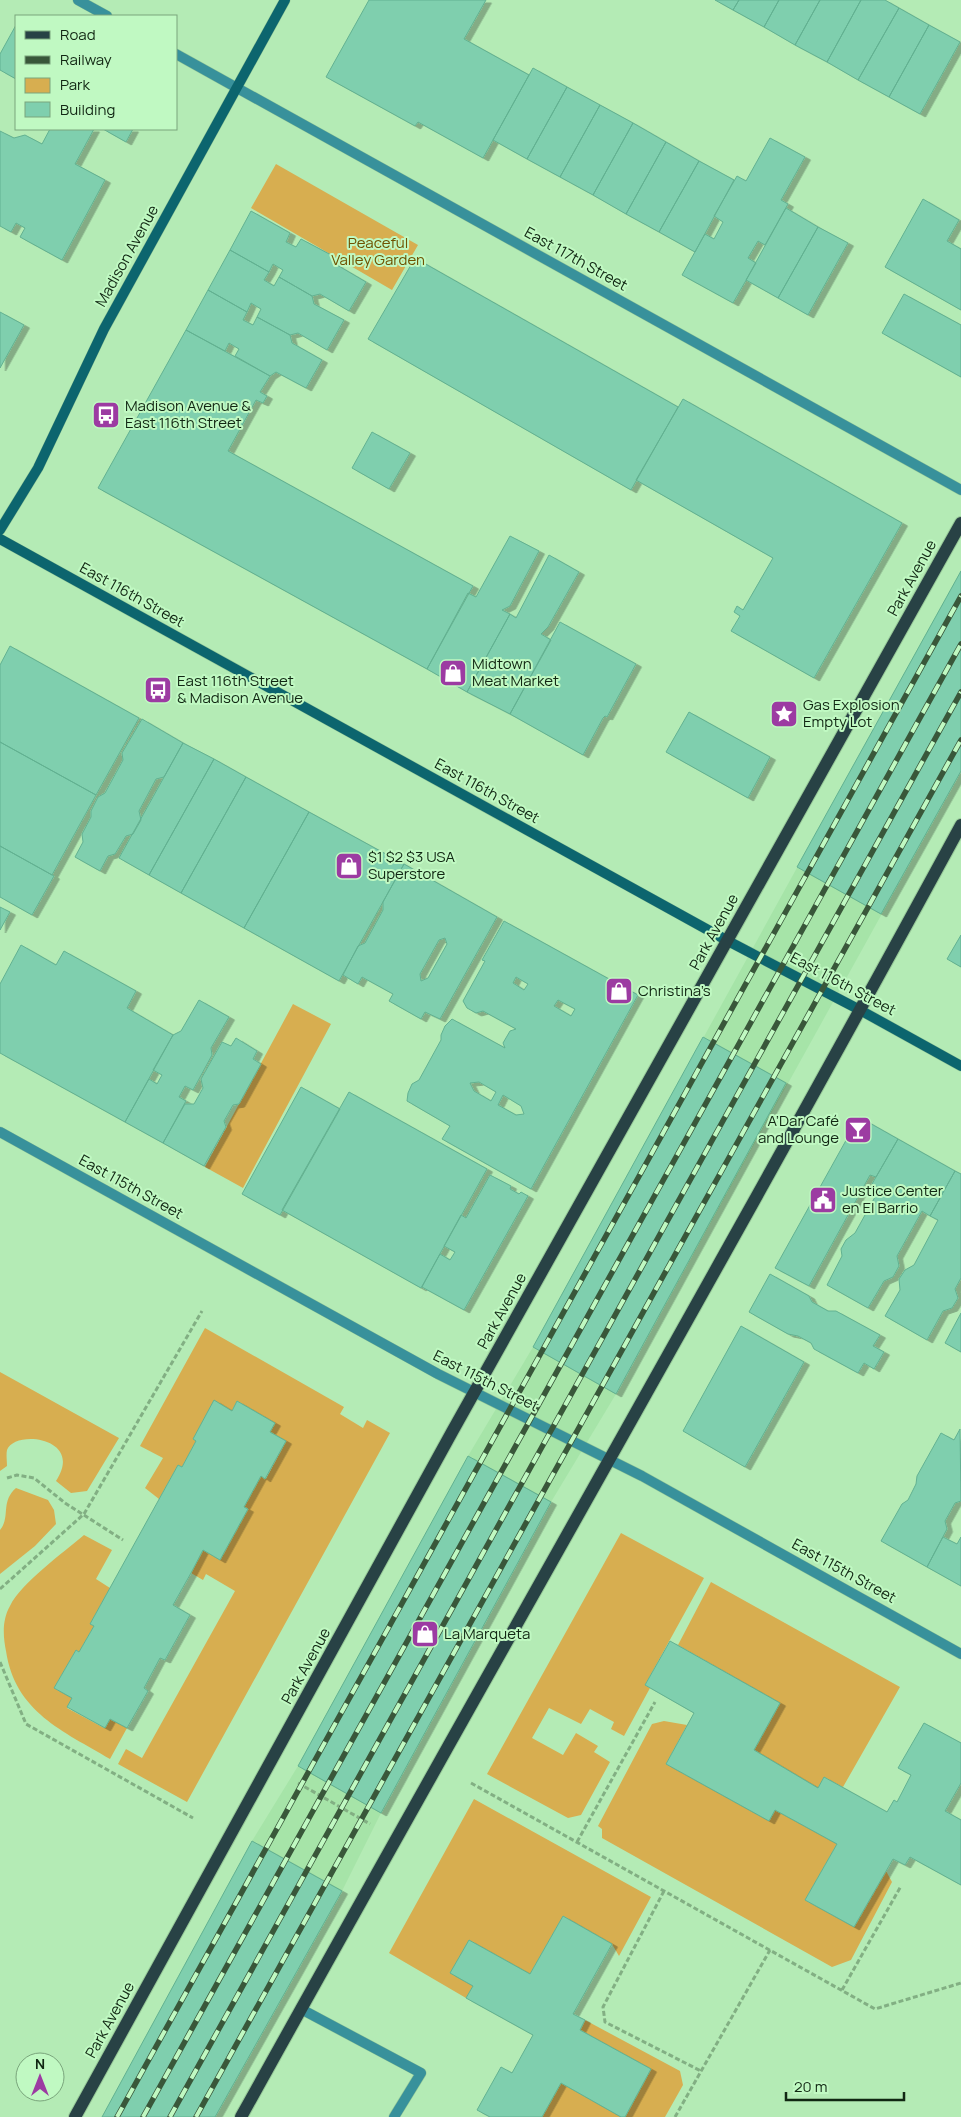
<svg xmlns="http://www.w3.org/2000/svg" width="961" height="2117" font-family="Manrope,sans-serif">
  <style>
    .built { fill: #a6e4a8 }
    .green { fill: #d7ae50 }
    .building { fill: #7fcfae; stroke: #62b191; fill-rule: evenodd; filter: url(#shadow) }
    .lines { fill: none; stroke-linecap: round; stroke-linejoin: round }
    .lane-casing { stroke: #97c898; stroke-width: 11 }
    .street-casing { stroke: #97c898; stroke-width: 11 }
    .secondary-casing { stroke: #97c898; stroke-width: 11 }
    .primary-casing { stroke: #97c898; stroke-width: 14 }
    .path { stroke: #82af83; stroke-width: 3; stroke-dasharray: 5 2.5; stroke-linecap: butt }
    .lane { stroke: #38919b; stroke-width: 10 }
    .street { stroke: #38919b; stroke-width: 10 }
    .secondary { stroke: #0c656e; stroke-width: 10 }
    .primary { stroke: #284245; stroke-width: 12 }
    .rail-casing { stroke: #39573a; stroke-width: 5.5 }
    .rail { stroke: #c0f9c2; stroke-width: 4; stroke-dasharray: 11; stroke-linecap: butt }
    .labels { text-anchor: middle; stroke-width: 4; stroke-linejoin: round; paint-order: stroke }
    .park-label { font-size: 15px; fill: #6f5200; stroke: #c0f9c2 }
    .street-label { font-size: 15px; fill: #112713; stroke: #c0f9c2 }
    .poi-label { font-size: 15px; fill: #112713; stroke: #c0f9c2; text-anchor: start }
  </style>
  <defs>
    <filter id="shadow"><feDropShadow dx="5.5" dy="3" stdDeviation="0" flood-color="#0004"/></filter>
  </defs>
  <rect width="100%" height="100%" fill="#b4ebb5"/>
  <path class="built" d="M961,570V771L616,1394L551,1502L381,1813L342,1891L215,2117H102L252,1841L298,1766L468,1456L533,1347Z"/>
  <path class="green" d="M276,164L418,245L392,290L251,208Z
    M293,1004L331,1024L243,1188L205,1167Z
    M205,1328L344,1407L340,1414L363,1428L367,1420L390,1433L187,1802L118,1764L126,1749L142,1758L235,1591L206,1574L203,1580L191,1573L203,1550L220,1560L248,1509L244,1507L261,1476L266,1479L286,1441L270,1432L275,1423L237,1401L232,1411L214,1401L193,1439L196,1441L182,1467L178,1465L159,1499L145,1488L163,1458L140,1446Z
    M0,1372L119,1438L87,1491L71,1493L56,1481C85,1437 14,1429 7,1450C6,1455 7,1461 7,1466L0,1471Z
    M16,1488L48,1500L54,1510L56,1524L35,1546L0,1574V1530C11,1517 0,1502 16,1488Z
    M621,1533L704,1578L645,1685L650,1688L624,1736L611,1729L614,1722L590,1709L581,1724L549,1708L532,1738L563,1755L576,1733L598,1746L594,1752L610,1762L581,1815L568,1818L487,1774Z
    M84,1535L112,1550L96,1579L110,1588L90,1624L94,1626L79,1652L76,1650L54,1688L72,1698L67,1708L104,1728L110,1719L127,1728L110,1759C63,1731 15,1712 6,1651C3,1636 2,1620 10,1606C21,1583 63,1553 84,1535Z
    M711,1582L900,1687L843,1787L824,1777L818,1788L754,1750L780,1703L678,1645Z
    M664,1721L687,1725L666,1764L769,1821L775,1810L837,1844L805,1900L854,1927L886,1871L892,1882L851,1960L832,1967L602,1838V1829L598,1826L652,1724Z
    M474,1799L651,1897L619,1956L612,1944L563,1916L530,1974L469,1940L451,1973L473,1986L466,1998L389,1953Z
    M585,2020L680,2071L683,2085L665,2117H625L651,2069L580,2030Z
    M561,2083L621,2117H542Z"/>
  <path class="building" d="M369,0H486L464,39L529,75L483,158L418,122L415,126L326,77Z
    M715,0H739L733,10Z
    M739,0H779L764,27L733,10Z
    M779,0H820L795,45L764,27Z
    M820,0H861L827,62L795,45Z
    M861,0H885L899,8L858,80L827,62Z
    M899,8L929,25L889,97L858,80Z
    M16,25V79L0,70V54Z
    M929,25L960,42L920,114L889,97Z
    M533,68L567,87L527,159L493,140Z
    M567,87L600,105L560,177L527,159Z
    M600,105L633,123L593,195L560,177Z
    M633,123L666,142L626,214L593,195Z
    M50,129H94L75,164L105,180L62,260L20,237L25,228L16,223L11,232L0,226V131L14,138L25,135L42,144Z
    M103,129H133L126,142Z
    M770,138L805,157L781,200L788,204L765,245L758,241L748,258L756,263L733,303L682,275L705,234L714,239L723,222L714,216L737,176L746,181Z
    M666,142L699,161L659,232L626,214Z
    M699,161L734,180L695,252L659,232Z
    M923,199L959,220L947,241L961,249V310L885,267Z
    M786,208L818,227L778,298L746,280Z
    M251,211L290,233L286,242L296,247L301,239L333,256L337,265L366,282L349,311L320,294L312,296L279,277L283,270L273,264L269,272L230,250Z
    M818,227L848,243L808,315L778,298Z
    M230,250L269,272L264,280L274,286L279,277L312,296L314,304L344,320L327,350L298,333L290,335L257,317L261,309L251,303L247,312L208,290Z
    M415,258L678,407L631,490L368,339Z
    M208,290L247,312L243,320L253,325L257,317L290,335L292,343L322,360L306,388L276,372L270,376L235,356L239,349L229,343L225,351L186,330Z
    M904,294L961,325V377L882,333Z
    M0,312L24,325L0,368Z
    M186,330L270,376L260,392L267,396L263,403L256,400L228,451L473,586L427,669L98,488Z
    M683,399L902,523L814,678L731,631L740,616L734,612L737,606L743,610L773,558L636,480Z
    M372,432L410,453L389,489L352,468Z
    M510,536L539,551L510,606L502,610L510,614L467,692L427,669L468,593L476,597Z
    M549,555L579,572L548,627L541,634L551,640L510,714L467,692L510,614L516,618Z
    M961,571V771L881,914L797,867Z
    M560,622L636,664L607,717L605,716L603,718L583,755L510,714Z
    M10,646L139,718L96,795L0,742V665Z
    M689,712L770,757L748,798L666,752Z
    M142,719L183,743L164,777L156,779L139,811L141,820L133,834L126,836L115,854L108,856L100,871L75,857L83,842L82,834L91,817V811L98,797L105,793L123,760L122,753Z
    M0,742L96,795L52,875L0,846Z
    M183,743L214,759L149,875L119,858Z
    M214,759L246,777L181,893L149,875Z
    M246,777L309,812L244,928L181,893Z
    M309,812L404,864L339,981L244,928Z
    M0,846L54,876L32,915L0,897Z
    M404,864L497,917L440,1019L425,1012L421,1019L389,1001L393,994L362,977L358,984L343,975L358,946L365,943L383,910V902ZM445,938L447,944L428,978L421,981L420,974L439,940Z
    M0,907L10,912L0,930Z
    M504,921L638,995L531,1189L442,1139L450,1126L407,1101L408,1093L412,1084L419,1080L441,1040V1035L445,1026L452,1019L505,1048L503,1043L510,1031L516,1029L483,1011L476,1013L467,1008L463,1001L485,961L482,960ZM516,977L528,984L524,990L513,983ZM558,1000L575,1009L571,1016L554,1006ZM479,1082L496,1092L491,1101L474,1091L470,1083ZM503,1095L521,1106L524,1114L516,1115L498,1105Z
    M961,935V967L947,959Z
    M21,945L56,965L64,951L136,991L127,1008L173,1035L125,1122L0,1053V984Z
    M199,1000L229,1017L211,1048L212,1055L193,1090L185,1086L179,1097L186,1101L163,1143L125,1122L149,1079L157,1084L162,1075L153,1070L173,1035L181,1031Z
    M703,1037L786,1083L616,1394L533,1347Z
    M236,1038L257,1051L253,1059L261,1064L239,1104L233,1105L224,1121L226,1127L204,1166L163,1143L185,1104H194L203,1088L201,1079L222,1042L231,1046Z
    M301,1087L340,1109L280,1215L242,1194Z
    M349,1092L487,1169L421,1288L282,1210Z
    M859,1117L898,1139L876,1177L870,1175L809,1286L775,1268Z
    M898,1139L955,1171L930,1216L922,1211L897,1256L899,1266L893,1277L884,1281L868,1308L827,1285L842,1256L841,1249L846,1240L855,1233L880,1188L872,1184Z
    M955,1171L961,1174V1278L955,1289L958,1298L952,1308L943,1311L927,1340L885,1316L900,1290L899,1279L905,1270L914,1265L938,1220L930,1216Z
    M490,1175L511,1186L510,1189L519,1194L521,1192L528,1196L464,1310L422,1287L440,1254L450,1260L455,1252L444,1246L461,1215L466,1218Z
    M770,1274L809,1296L812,1302L828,1311H836L880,1335L873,1346L884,1352L874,1369L864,1363L858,1373L814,1349L811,1343L798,1336L788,1334L749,1312Z
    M961,1313V1352L945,1343Z
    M741,1326L804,1362L745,1467L683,1431Z
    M214,1400L232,1411L237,1401L275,1423L270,1432L286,1441L265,1479L261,1476L244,1507L248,1509L220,1560L203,1550L191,1573L173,1605L190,1615L165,1660L160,1658L144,1688L148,1691L127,1728L110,1719L105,1728L67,1707L72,1698L54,1688L76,1650L79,1652L94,1626L90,1624L178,1465L182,1467L196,1441L193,1439Z
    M960,1429L961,1501L955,1503L945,1521L947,1529L927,1567L881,1541L902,1504L908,1500L916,1484L917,1476L941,1433L954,1440Z
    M468,1456L551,1502L381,1813L298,1766Z
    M943,1537L957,1544L961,1537V1586L927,1567Z
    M670,1641L780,1703L754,1750L818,1788L824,1777L887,1812L894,1800L897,1802L911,1775L898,1768L924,1723L961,1743V1783L945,1811L961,1820V1885L910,1857L905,1865L893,1859L854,1927L805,1900L837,1844L775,1810L769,1821L666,1764L694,1713L645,1685Z
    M252,1841L342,1891L215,2117H102Z
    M563,1916L612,1944L573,2014L585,2020L580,2030L651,2069L625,2117H621L561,2083L542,2117H490L477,2110L501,2067L512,2073L533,2035L466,1998L473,1986L450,1973L469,1940L530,1974Z"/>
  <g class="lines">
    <g class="lane-casing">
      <path id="lane" d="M301,2009L421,2073L394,2117"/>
    </g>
    <g class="street-casing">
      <path id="street" d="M78,0L107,16
        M176,54L961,490
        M0,1132L438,1374L642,1476L961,1654"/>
    </g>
    <g class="secondary-casing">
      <path id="secondary" d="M0,530L38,468L104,329L285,0
        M0,539L728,941L860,1010L961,1066"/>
    </g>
    <g class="primary-casing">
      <path id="primary" d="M75,2117L452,1432L961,523
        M241,2117C480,1686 726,1258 961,825"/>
    </g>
    <path class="path" d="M7,1478L17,1475L34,1478L65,1503L123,1540
      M0,1589L84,1514L202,1311
      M0,1662L26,1724L193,1818
      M298,1783L370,1824
      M471,1783L875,2009L961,1983
      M577,1842L655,1702
      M664,1891L603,2007L605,2022L701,2071
      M842,1990L901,1886
      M675,2117L770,1950"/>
    <use href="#lane" class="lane"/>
    <use href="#street" class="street"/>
    <use href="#secondary" class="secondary"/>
    <use href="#primary" class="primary"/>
    <g class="rail-casing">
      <path id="rail" d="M117,2117L961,596
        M143,2117L961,644
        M170,2117L961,692
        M196,2117L961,740"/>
    </g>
    <use href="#rail" class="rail"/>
  </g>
  <defs>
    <g id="bus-square" transform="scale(1.4375)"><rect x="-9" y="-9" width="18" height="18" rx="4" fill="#9c3ba2" stroke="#c0f9c2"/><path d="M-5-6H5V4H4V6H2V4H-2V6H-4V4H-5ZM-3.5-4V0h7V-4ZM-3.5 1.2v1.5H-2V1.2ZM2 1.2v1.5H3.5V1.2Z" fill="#fff"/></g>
    <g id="shop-square" transform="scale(1.4375)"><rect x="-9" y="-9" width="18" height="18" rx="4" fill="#9c3ba2" stroke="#c0f9c2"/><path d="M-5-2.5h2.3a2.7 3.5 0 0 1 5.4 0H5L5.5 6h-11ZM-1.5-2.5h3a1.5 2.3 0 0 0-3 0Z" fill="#fff"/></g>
    <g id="sight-square" transform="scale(1.4375)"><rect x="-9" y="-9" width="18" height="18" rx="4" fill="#9c3ba2" stroke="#c0f9c2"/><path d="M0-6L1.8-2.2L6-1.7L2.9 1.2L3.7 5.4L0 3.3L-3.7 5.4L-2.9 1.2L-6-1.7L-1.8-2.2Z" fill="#fff"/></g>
    <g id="bar-square" transform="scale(1.4375)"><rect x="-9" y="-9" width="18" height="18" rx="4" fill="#9c3ba2" stroke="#c0f9c2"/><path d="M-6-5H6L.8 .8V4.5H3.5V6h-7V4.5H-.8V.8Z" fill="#fff"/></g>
    <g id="civic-square" transform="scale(1.4375)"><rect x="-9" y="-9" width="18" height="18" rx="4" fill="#9c3ba2" stroke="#c0f9c2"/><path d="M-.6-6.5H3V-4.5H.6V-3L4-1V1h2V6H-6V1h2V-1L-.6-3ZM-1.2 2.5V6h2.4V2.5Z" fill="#fff"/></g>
  </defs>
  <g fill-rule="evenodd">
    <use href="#bus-square" x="106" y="415"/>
    <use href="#shop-square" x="453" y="673"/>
    <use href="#bus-square" x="158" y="690"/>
    <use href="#sight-square" x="784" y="714"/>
    <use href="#shop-square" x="349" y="866"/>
    <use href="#shop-square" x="619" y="991"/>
    <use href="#bar-square" x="858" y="1130"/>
    <use href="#civic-square" x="823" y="1200"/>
    <use href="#shop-square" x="425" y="1634"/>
  </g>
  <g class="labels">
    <g class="park-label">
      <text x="378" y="248">Peaceful<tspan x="378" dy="17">Valley Garden</tspan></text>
    </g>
    <g class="street-label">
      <text transform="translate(127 256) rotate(-61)" y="5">Madison Avenue</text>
      <text transform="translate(576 259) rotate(29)" y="5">East 117th Street</text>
      <text transform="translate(912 578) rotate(-61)" y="5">Park Avenue</text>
      <text transform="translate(132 595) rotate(29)" y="5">East 116th Street</text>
      <text transform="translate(487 791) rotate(29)" y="5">East 116th Street</text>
      <text transform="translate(714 932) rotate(-61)" y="5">Park Avenue</text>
      <text transform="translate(843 984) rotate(28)" y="5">East 116th Street</text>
      <text transform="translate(131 1187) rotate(29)" y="5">East 115th Street</text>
      <text transform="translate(502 1311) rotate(-61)" y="5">Park Avenue</text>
      <text transform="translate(486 1381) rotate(27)" y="5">East 115th Street</text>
      <text transform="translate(844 1571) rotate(29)" y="5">East 115th Street</text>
      <text transform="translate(306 1666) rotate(-61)" y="5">Park Avenue</text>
      <text transform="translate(110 2020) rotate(-61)" y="5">Park Avenue</text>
    </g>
    <g class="poi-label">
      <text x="125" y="411">Madison Avenue &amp;<tspan x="125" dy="17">East 116th Street</tspan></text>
      <text x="472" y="669">Midtown<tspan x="472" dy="17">Meat Market</tspan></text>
      <text x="177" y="686">East 116th Street<tspan x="177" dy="17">&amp; Madison Avenue</tspan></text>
      <text x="803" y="710">Gas Explosion<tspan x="803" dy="17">Empty Lot</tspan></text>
      <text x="368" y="862">$1 $2 $3 USA<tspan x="368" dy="17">Superstore</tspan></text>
      <text x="638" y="996">Christina’s</text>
      <text x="839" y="1126" text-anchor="end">A’Dar Café<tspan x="839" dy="17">and Lounge</tspan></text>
      <text x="842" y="1196">Justice Center<tspan x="842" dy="17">en El Barrio</tspan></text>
      <text x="444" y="1639">La Marqueta</text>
    </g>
  </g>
  <rect x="15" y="15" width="162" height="115" fill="#c0f9c2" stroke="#7aa57c"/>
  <rect x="25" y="31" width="25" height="8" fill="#284245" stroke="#7aa57c"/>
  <text x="60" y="40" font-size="15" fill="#112713">Road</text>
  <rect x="25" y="56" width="25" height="8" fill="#39573a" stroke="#7aa57c"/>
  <text x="60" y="65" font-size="15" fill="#112713">Railway</text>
  <rect x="25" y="78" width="25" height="15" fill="#d7ae50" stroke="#7aa57c"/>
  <text x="60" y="90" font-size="15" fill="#112713">Park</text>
  <rect x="25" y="102" width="25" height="15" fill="#7fcfae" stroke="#7aa57c"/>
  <text x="60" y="115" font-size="15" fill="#112713">Building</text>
  <g transform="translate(40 2077)"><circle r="24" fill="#c0f9c2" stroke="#7aa57c"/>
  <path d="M0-4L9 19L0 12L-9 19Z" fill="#9c3ba2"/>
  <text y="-8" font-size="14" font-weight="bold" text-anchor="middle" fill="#112713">N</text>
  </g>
  <path d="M786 2092v8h118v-8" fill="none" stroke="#112713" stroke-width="2.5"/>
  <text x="794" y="2092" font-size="15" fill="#112713" stroke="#c0f9c2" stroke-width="4" paint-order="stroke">20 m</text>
</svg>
